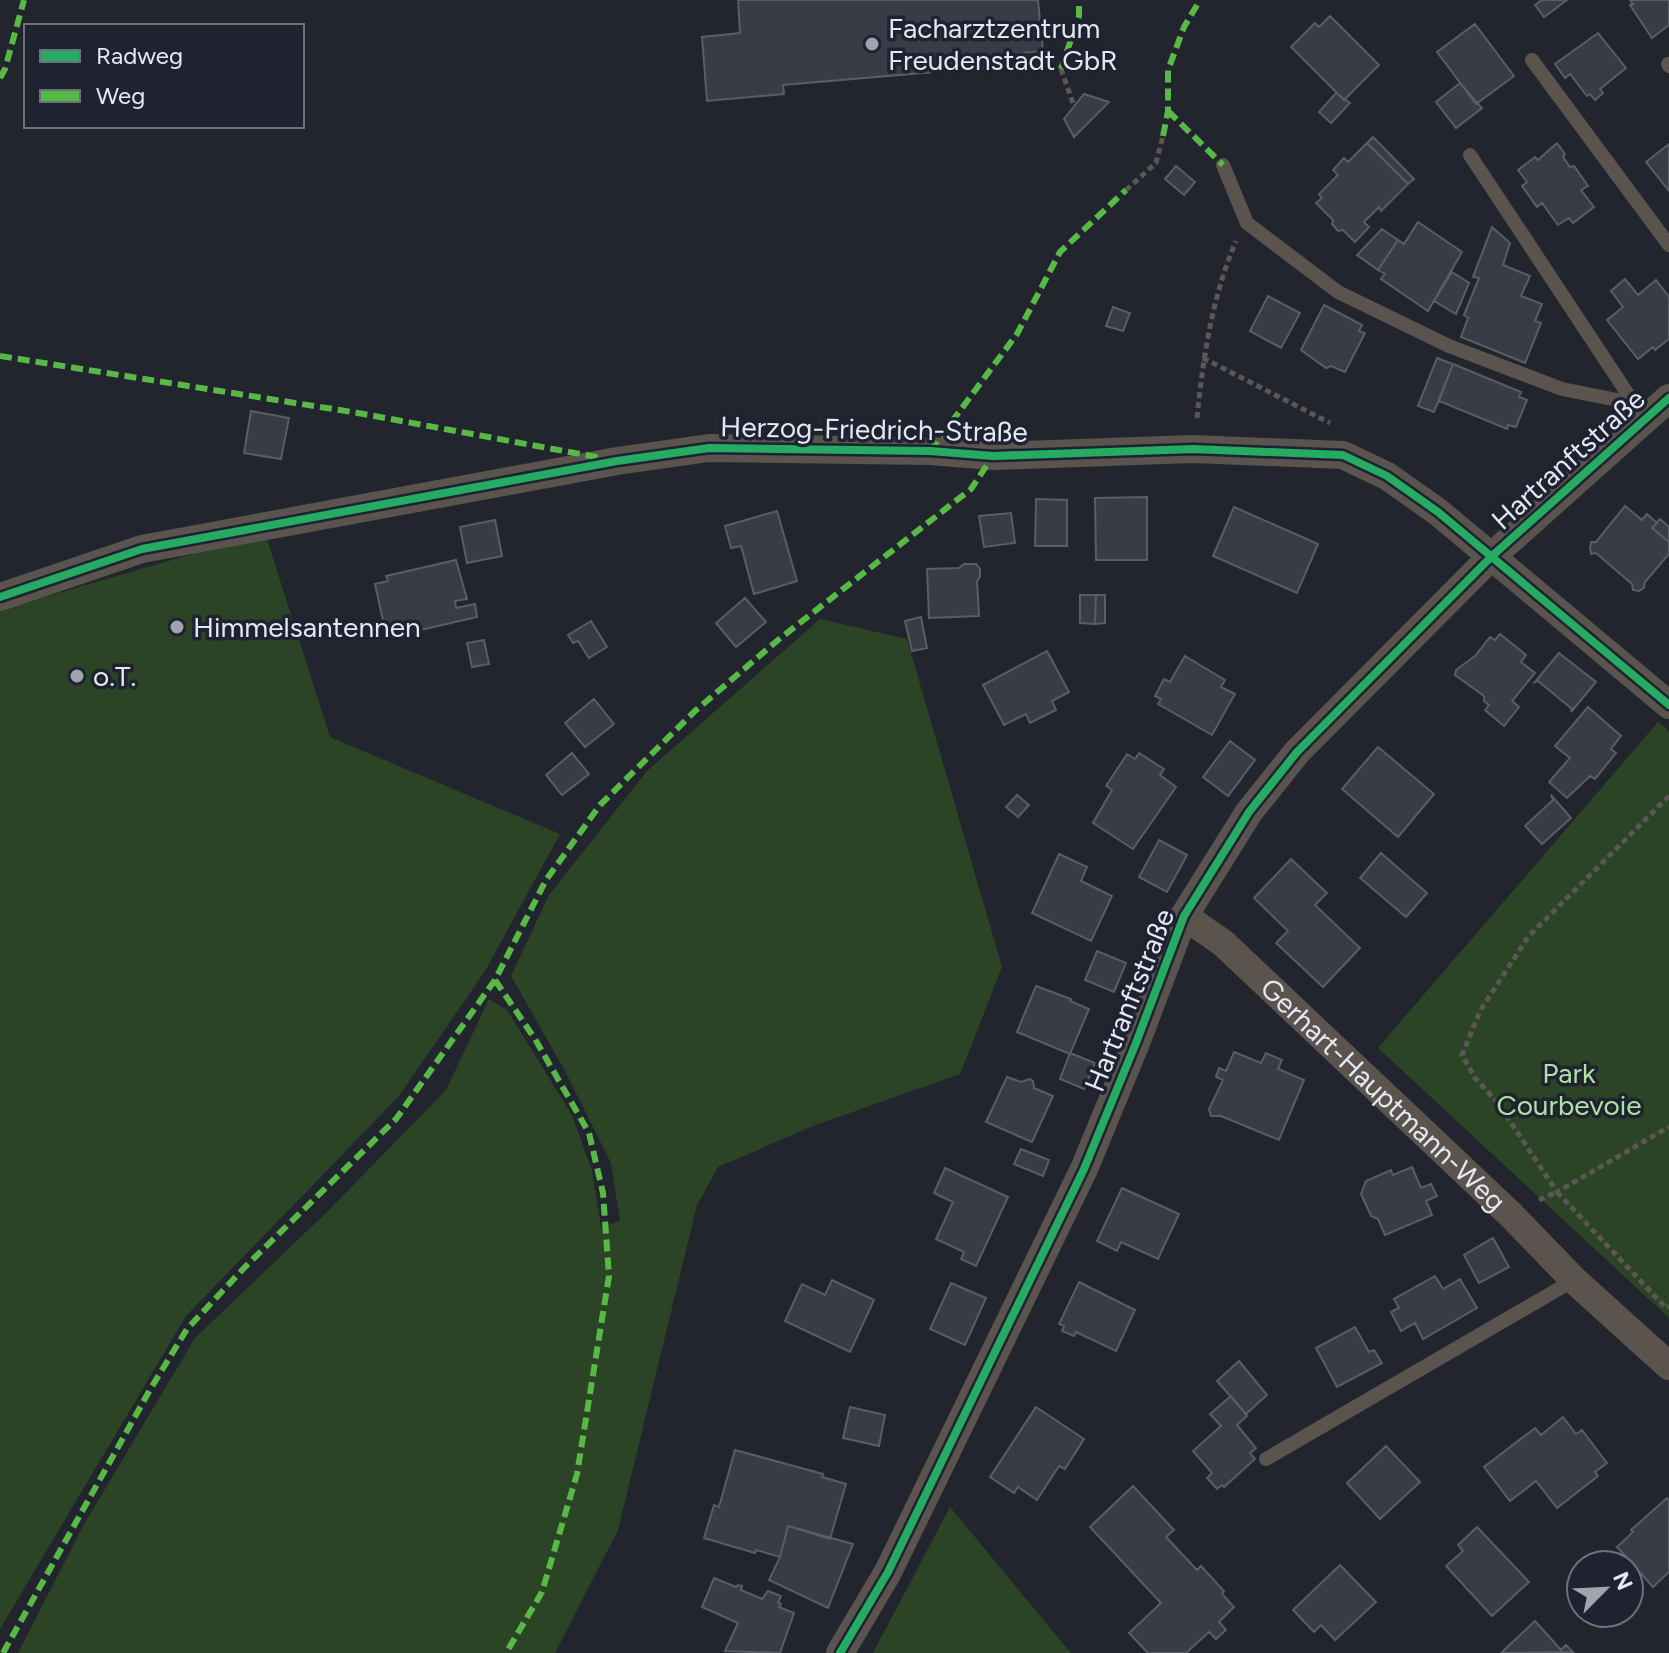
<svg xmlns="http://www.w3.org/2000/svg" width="1669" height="1653" font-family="Figtree,sans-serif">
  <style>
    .green { fill: #2b4425 }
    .building { fill: #393c47; stroke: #5b5d64; stroke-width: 2 }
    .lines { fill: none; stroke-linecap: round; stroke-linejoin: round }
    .path { stroke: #5c5754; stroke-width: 5; stroke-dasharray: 6 4; stroke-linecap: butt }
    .service { stroke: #5b544e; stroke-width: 14 }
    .minor { stroke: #5b544e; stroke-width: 28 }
    .quiet { stroke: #58b947; stroke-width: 6; stroke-dasharray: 12 6; stroke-linecap: butt }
    .cycleway-casing { stroke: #1e2231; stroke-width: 13 }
    .cycleway { stroke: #26ab63; stroke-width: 8 }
    .poi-dot { fill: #a0a4ad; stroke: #1e2231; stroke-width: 3 }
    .labels { text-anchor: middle; stroke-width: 7; stroke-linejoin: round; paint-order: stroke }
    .poi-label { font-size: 28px; fill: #e4e8f2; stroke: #1e2231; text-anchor: start }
    .street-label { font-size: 28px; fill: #e4e8f2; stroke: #1e2231 }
    .park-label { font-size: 28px; fill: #aee2a1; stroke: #1e2231 }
  </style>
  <rect width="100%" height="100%" fill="#22252d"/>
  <path class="green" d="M265,533L330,737L560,834L485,971L399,1096L186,1316L0,1629V610Z
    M820,619L907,639L1002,967L960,1074L813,1126L718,1167L697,1205L618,1530L555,1653H18L83,1526L195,1338L327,1212L446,1090L489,999L507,1010L572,1115L592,1171L601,1227L620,1221L611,1163L564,1069L511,976L549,895L647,771Z
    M1658,722L1669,731V1318L1378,1048Z
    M950,1507L1071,1653H873Z"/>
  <path class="building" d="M738,0H1038L1043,51L991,56L992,67L783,85L784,94L707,101L702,37L740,33Z
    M1542,0H1567L1544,17L1535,5Z
    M1630,0H1669V25L1652,38L1630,5L1633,4Z
    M1330,16L1379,65L1344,100L1291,47L1315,23L1319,27Z
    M1475,24L1514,76L1476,104L1437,52Z
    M1598,33L1626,68L1600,89L1603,93L1595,100L1590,94L1587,96L1570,74L1565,78L1555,64Z
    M1460,83L1482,108L1456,128L1436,102Z
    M1336,93L1350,103L1331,123L1319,112Z
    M1084,94L1109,102L1074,137L1064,119Z
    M1373,137L1414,179L1408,184L1367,143Z
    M1367,143L1408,184L1381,211L1379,207L1364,222L1369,227L1355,242L1343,230L1338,231L1332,224L1333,220L1316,203L1322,198L1319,194L1338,175L1333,170L1344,158L1348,162Z
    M1557,143L1565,154L1563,157L1570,167L1574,166L1588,186L1581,190L1594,207L1573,223L1569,218L1558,225L1542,203L1537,207L1522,186L1527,182L1518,170L1535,157L1538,160Z
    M1669,144V191L1646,162Z
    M1176,166L1195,182L1184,195L1165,179Z
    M1418,222L1462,252L1428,311L1381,279L1385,274L1378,270L1398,240L1404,244Z
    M1492,227L1510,243L1503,265L1530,276L1521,296L1542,304L1535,321L1541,323L1525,363L1461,337L1468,318L1464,315L1479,278L1473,277Z
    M1382,229L1398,240L1378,270L1357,255Z
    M1452,272L1469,283L1456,314L1434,301Z
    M1625,279L1638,295L1656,280L1669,297V339L1655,350L1653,347L1638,359L1607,320L1623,307L1611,291Z
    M1268,296L1300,313L1281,348L1250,331Z
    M1324,305L1362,325L1359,331L1365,333L1345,372L1331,366L1326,368L1301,350Z
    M1113,307L1130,313L1123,331L1106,326Z
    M1437,358L1453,364L1434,412L1418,406Z
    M1453,364L1521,392L1519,397L1527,400L1516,427L1508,425L1507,429L1439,401Z
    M251,411L289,418L281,459L244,453Z
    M1147,497V560H1096L1095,498Z
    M1036,499L1067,500V546H1035Z
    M1625,506L1642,520L1647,514L1657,523L1652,528L1669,542V554L1645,582L1644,588L1639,591L1633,590L1632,584L1596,553L1591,554L1590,548L1591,542H1596Z
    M1234,507L1318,544L1297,593L1213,556Z
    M777,511L797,581L754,594L741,546L731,548L725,526Z
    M1011,513L1015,543L984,547L979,516Z
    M1660,519L1669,527V542L1652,528Z
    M495,520L502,556L467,563L460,527Z
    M456,560L467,599L455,601L456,608L475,604L477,617L399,635L396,622L384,625L375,584L388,581L386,576Z
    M964,564H976L980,569V577L977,581L979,616L929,618L927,569L959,568Z
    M1080,595H1096L1095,624L1080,623Z
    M1096,595H1105V623L1095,624Z
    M745,598L766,622L736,647L716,623Z
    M921,617L927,648L912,651L905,621Z
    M591,621L607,647L589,658L578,641L573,643L568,635Z
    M1500,634L1526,655L1521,662L1535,673L1512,701L1519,707L1504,726L1485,710L1489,705L1484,701V696L1455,675L1456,670L1475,656L1490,637L1495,640Z
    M484,640L489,664L472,667L467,643Z
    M1047,651L1069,692L1052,701L1056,710L1030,723L1026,714L1004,725L983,685Z
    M1559,653L1596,682L1571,712L1572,709L1538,681L1535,682Z
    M1185,656L1225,680L1221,687L1235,694L1212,735L1158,704L1161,699L1155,696L1164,679L1170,682Z
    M594,699L614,724L585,747L565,723Z
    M1588,707L1621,736L1611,749L1616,753L1595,779L1590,776L1567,798L1549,782L1570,758L1555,746Z
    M1230,741L1255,760L1228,796L1203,777Z
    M1378,747L1434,794L1398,837L1342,789Z
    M572,753L589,774L562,795L546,775Z
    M1139,753L1164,769L1160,775L1176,787L1133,849L1093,823L1112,790L1106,786L1127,754L1135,759Z
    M1017,795L1029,805L1018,817L1006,807Z
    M1551,795L1571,818L1542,844L1525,826L1553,800Z
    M1159,840L1187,855L1167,892L1139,877Z
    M1381,853L1427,893L1406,917L1360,878Z
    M1059,854L1087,867L1081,881L1112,896L1091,941L1032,913Z
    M1291,859L1327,893L1315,905L1360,948L1323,987L1276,943L1288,931L1254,898Z
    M1097,951L1126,963L1114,992L1085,980Z
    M1036,986L1071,999L1070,1001L1089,1009L1070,1054L1017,1032Z
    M1234,1052L1261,1063L1266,1053L1282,1060L1278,1069L1304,1080L1279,1140L1221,1116H1211L1209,1109L1223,1080L1216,1077L1219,1068L1226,1071Z
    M1070,1053L1095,1063L1084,1089L1060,1079Z
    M1007,1077L1021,1082L1030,1079L1033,1081L1034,1088L1053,1096L1032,1142L986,1122Z
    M1021,1149L1049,1160L1043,1176L1014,1164Z
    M1412,1167L1421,1188L1431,1184L1437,1196L1426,1201L1432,1215L1385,1235L1378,1219L1371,1216L1361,1194L1366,1181L1391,1170L1393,1175Z
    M945,1168L1008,1197L976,1266L961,1259L964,1252L936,1239L953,1202L934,1193Z
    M1122,1188L1179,1214L1158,1259L1121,1242L1117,1251L1097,1241Z
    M1493,1238L1509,1267L1479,1283L1464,1255Z
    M1435,1276L1443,1289L1460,1279L1477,1308L1423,1339L1415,1323L1401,1331L1391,1312L1399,1308L1394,1299Z
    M832,1280L874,1300L850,1352L785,1321L802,1284L825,1295Z
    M1079,1282L1135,1310L1116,1351L1076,1332L1074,1336L1062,1331L1064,1326L1059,1324Z
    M951,1283L986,1298L965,1345L930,1329Z
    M1355,1327L1369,1352L1374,1350L1382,1363L1337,1387L1316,1348Z
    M1239,1361L1267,1395L1246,1414L1217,1381Z
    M1231,1396L1247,1416L1237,1425L1256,1448L1250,1453L1255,1459L1224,1487L1222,1485L1217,1489L1207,1478L1212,1473L1193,1451L1221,1426L1210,1414Z
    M850,1407L885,1415L879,1446L843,1438Z
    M1036,1407L1084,1439L1065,1469L1059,1466L1037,1500L1018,1487L1014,1493L990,1477Z
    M1563,1417L1576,1434L1582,1430L1607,1463L1595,1472L1598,1476L1557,1508L1536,1481L1510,1501L1484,1467L1535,1428L1541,1435Z
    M1386,1446L1420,1482L1380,1519L1347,1483Z
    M735,1450L823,1474L822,1477L846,1484L830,1539L788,1526L780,1557L756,1550L755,1553L704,1538L714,1505L719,1507Z
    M1133,1486L1174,1530L1166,1537L1197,1570L1201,1566L1224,1591L1222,1594L1234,1607L1219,1622L1226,1630L1216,1639L1209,1632L1186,1653H1148L1129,1633L1161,1603L1090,1527Z
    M1667,1498L1669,1501V1572L1653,1587L1617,1547L1633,1532L1631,1530Z
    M788,1526L853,1544L828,1608L769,1580L780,1557Z
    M1477,1527L1529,1582L1492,1616L1446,1566L1463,1551L1458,1545Z
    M1340,1565L1376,1602L1335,1640L1321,1625L1314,1632L1293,1610Z
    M714,1578L736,1587L738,1585L742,1586L741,1590L762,1599L768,1591L781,1596L778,1603L781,1604L779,1607L794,1613L780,1653L725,1651L738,1623L702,1607Z
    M1535,1621L1561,1650L1566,1645L1573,1652L1501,1653Z"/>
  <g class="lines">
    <path class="path" d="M1061,69L1074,106
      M1126,190L1156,163L1163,136
      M1203,358L1330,423
      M1197,418C1203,358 1212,297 1236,241
      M1669,796L1528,937L1480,1011L1462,1055L1475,1078L1498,1103L1557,1192L1669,1127
      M1539,1200L1557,1192L1666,1308L1669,1306"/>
    <path class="service" d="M1532,60L1669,245
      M1668,64L1669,66
      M1470,155L1635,405
      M1223,165L1247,223L1338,292L1449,346L1562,389L1632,403
      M1266,1459L1574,1280"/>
    <g class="minor">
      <path d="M0,597L142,549L617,461L709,448L930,451L993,456L1193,449L1343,455L1387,476L1438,512L1669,705"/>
      <path id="s1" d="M1184,916L1223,943L1510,1214L1574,1280L1669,1366"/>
      <path d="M840,1653L888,1572L1084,1169L1136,1043L1184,916L1249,812L1297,752L1492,556L1669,398"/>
    </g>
    <path class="quiet" d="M1061,69L1079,16V0
      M0,78L5,69L24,0
      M1168,111L1223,165
      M1163,136L1168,111V70L1184,27L1200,0
      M0,356L358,413L602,458
      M930,451L1017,334L1060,252L1126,190
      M495,980L535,1039L589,1133L603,1193L609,1276L577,1474L542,1592L506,1653
      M3,1653L151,1388L187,1329L245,1267L396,1119L495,980L546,880L600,805L695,711L778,640L971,489L993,456"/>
    <g class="cycleway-casing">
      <path id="cycleway" d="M0,597L142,549L617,461L709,448L930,451L993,456L1193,449L1343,455L1387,476L1438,512L1669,705
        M840,1653L888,1572L1084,1169L1136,1043L1184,916L1249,812L1297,752L1492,556L1669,398"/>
    </g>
    <use href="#cycleway" class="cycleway"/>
  </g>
  <g class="poi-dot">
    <circle cx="872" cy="44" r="8"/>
    <circle cx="177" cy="627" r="8"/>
    <circle cx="77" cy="676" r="8"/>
  </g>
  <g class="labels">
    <g class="poi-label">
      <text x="888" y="38">Facharztzentrum<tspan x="888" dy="32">Freudenstadt GbR</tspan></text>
      <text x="193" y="637">Himmelsantennen</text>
      <text x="93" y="686">o.T.</text>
    </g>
    <g class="street-label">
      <text transform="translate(874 429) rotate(1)" y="10">Herzog-Friedrich-Straße</text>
      <text transform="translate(1568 459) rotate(-42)" y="10">Hartranftstraße</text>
      <text transform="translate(1129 1000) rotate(-68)" y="10">Hartranftstraße</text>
      <text dy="10" stroke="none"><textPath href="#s1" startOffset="268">Gerhart-Hauptmann-Weg</textPath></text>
    </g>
    <g class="park-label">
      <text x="1569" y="1083">Park<tspan x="1569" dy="32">Courbevoie</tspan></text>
    </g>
  </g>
  <rect x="24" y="24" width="280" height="104" fill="#1e2231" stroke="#6d717e" stroke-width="2"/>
  <rect x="40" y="50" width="40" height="12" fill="#26ab63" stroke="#6d717e" stroke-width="2"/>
  <text x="96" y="64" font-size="24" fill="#e4e8f2">Radweg</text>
  <rect x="40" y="90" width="40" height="12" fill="#58b947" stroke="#6d717e" stroke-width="2"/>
  <text x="96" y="104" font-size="24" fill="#e4e8f2">Weg</text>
  <g transform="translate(1605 1589) rotate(66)"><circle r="38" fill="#1e2231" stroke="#6d717e" stroke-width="2"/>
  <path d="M0-6L14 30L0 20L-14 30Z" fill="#a0a4ad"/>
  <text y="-12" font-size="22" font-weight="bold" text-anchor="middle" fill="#e4e8f2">N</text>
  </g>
</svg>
